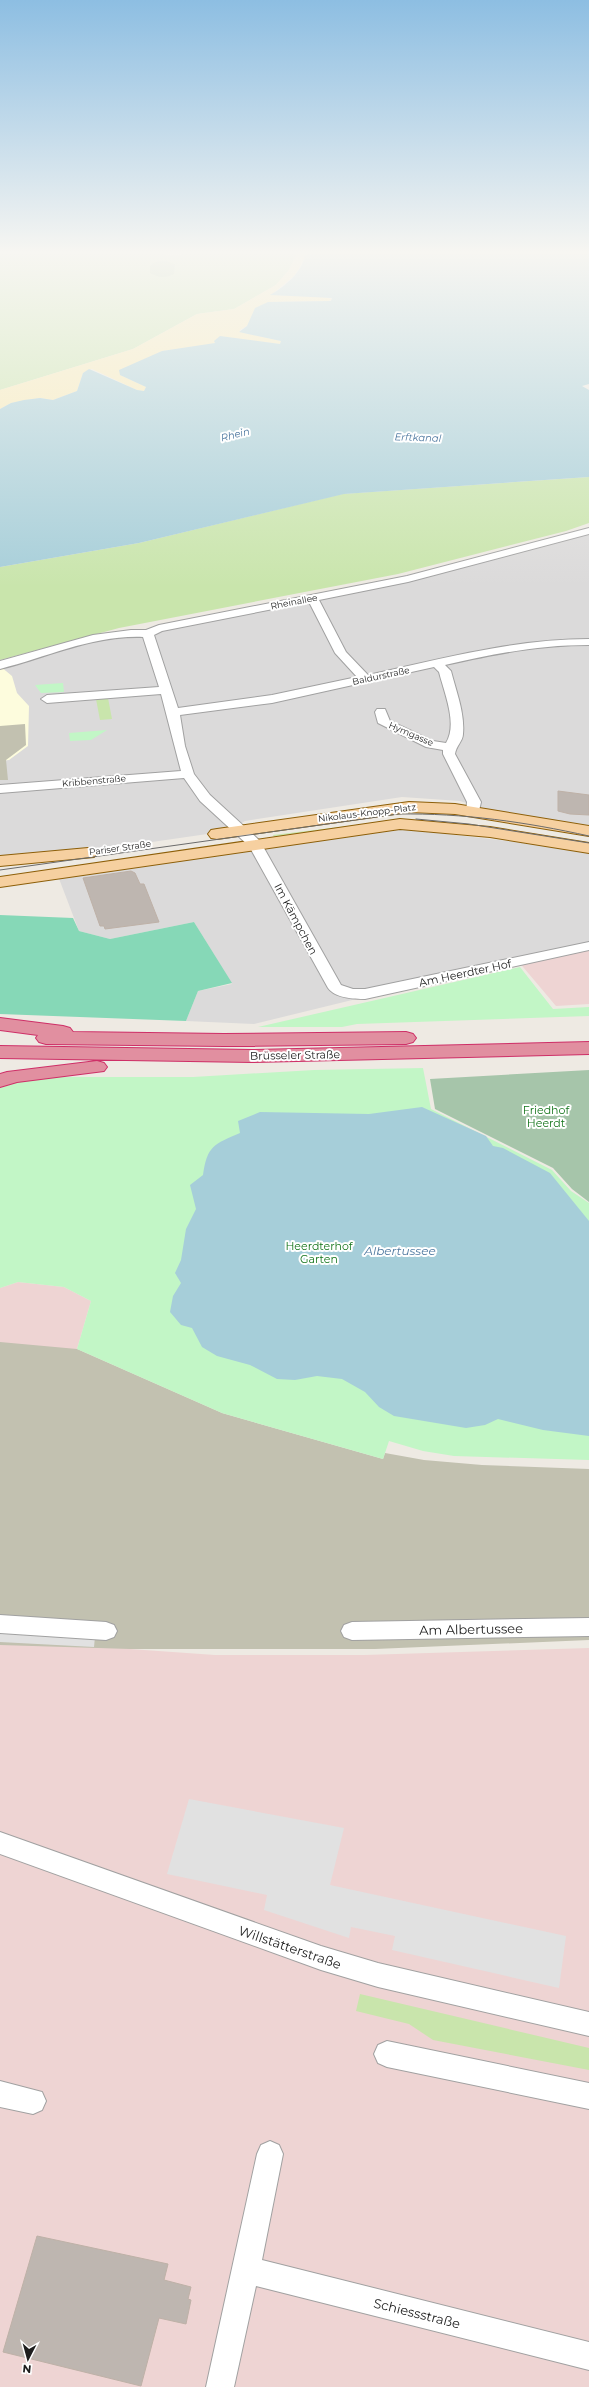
<svg xmlns="http://www.w3.org/2000/svg" width="589" height="2387" font-family="Montserrat,sans-serif">
  <style>
    .residential { fill: #dbdada }
    .commercial { fill: #eed4d3 }
    .education { fill: #fdfcdd }
    .construction { fill: #c2c1b0 }
    .grass { fill: #c9e5ac }
    .forest { fill: #a9cb9b }
    .sand { fill: #faebb5 }
    .cemetery { fill: #a6c5aa }
    .park { fill: #c2f6c6 }
    .pitch { fill: #86d8b7 }
    .parking { fill: #e1e1e1 }
    .water { fill: #a6ced9 }
    .building { fill: #beb6b0; stroke: #beb1a7 }
    .lines { fill: none; stroke-linecap: round; stroke-linejoin: round }
    .minor-casing { stroke: #a1a1a1; stroke-width: 2 }
    .major-casing { stroke: #8d5f09; stroke-width: 2 }
    .highway-casing { stroke: #ce2f67; stroke-width: 2 }
    .minor { fill: #fff; fill-rule: evenodd }
    .major { fill: #f6d0a0; fill-rule: evenodd }
    .highway { fill: #e18fa0; fill-rule: evenodd }
    .tram { stroke: #6b6b6b; stroke-width: 1 }
    .labels { text-anchor: middle; stroke-width: 4; stroke-linejoin: round; paint-order: stroke }
    .far-street-label { font-size: 9px; fill: #1d1d1d; stroke: #fff }
    .far-water-label { font-size: 10px; font-style: italic; fill: #4d779f; stroke: #fff }
    .street-label { font-size: 11px; fill: #1d1d1d; stroke: #fff }
    .park-label { font-size: 11px; fill: #127419; stroke: #fff }
    .water-label { font-size: 12px; font-style: italic; fill: #4d779f; stroke: #fff }
    .near-street-label { font-size: 13px; fill: #1d1d1d; stroke: #fff }
  </style>
  <rect width="100%" height="100%" fill="#eeeae3"/>
  <path class="residential" d="M589,533V825L493,812L460,801L402,797L245,821L228,831L69,854L0,860V666L101,640L310,600Z
    M389,828H420L455,835L589,850V946L479,969L254,1024L186,1021L198,991L232,984L194,922L110,939L79,931L58,876Z"/>
  <path class="commercial" d="M589,946V1004L556,1006L518,961Z
    M18,1282L64,1287L91,1301L77,1349L222,1413L130,1649L215,1655H364L589,1648V2387H0V1288Z"/>
  <path class="education" d="M0,666L12,676L17,693L29,706L28,746L9,760L0,761Z"/>
  <path class="construction" d="M25,724L26,745L6,760L8,780H0V726Z
    M0,1342L77,1349L222,1413L383,1459L385,1453L424,1460L482,1465L589,1469V1640L375,1649H130L0,1645Z"/>
  <path class="grass" d="M0,253H164L165,255H181V253H297L289,270L276,285L234,309L197,314L133,349L0,390Z
    M589,477V523L566,531L398,574L119,628L0,660V567L139,543L342,494Z
    M108,698L112,719L100,720L96,699Z
    M413,821L442,822L441,824L275,839L273,835L381,822Z
    M360,1994L589,2048V2070L433,2040L409,2024L356,2011Z"/>
  <path class="forest" d="M166,261L175,264L174,274C165,278 159,278 150,273V266L155,262Z"/>
  <path class="sand" d="M297,253H332L307,254L295,275L271,295L318,296L332,299L328,301L268,302L255,312L247,326L240,330V332L281,341L280,344L231,338L209,345L162,351L120,375L146,387L144,391L137,390L92,369L83,373L77,391L53,400L40,398L11,403L0,409V390L133,349L197,314L234,309L276,285L289,270Z"/>
  <path class="cemetery" d="M589,1070V1202L572,1189L553,1168L435,1109L430,1079Z"/>
  <path class="park" d="M63,683L64,692L41,693L35,685Z
    M107,730L91,740L70,741L69,733Z
    M520,967L553,1009L589,1007V1016L357,1024L342,1027H258Z
    M423,1068L431,1109L552,1170L571,1191L589,1203V1460L454,1456L423,1451L389,1441L383,1459L222,1413L77,1349L91,1301L64,1287L18,1282L0,1288V1088L25,1080L52,1077H193L314,1070Z"/>
  <path class="pitch" d="M0,915L73,918L79,931L110,939L194,922L232,983L198,991L186,1021L0,1014Z"/>
  <path class="parking" d="M0,1631L95,1637L94,1647L0,1642Z
    M189,1799L344,1828L330,1885L566,1936L559,1988L392,1950L395,1936L351,1927L349,1938L264,1910L267,1895L167,1874Z"/>
  <path class="water" d="M332,253H589V384L582,386L589,390V477L344,494L139,543L0,567V409L11,403L24,400L40,398L53,400L77,391L83,373L89,369L137,390L144,391L146,387L120,375L119,370L162,351L215,343L214,341L220,336L280,344L281,341L239,332L247,326L255,308L268,302L331,301L332,298L270,295C286,286 302,272 305,255Z
    M422,1107L486,1136L493,1146L503,1148L550,1173L589,1221V1436L543,1430L498,1419L485,1425L466,1428L394,1416L379,1407L365,1392L342,1379L317,1376L295,1380L277,1379L250,1365L217,1356L202,1347L192,1328L181,1325L170,1312L173,1296L181,1283L175,1273L181,1260L186,1229L196,1209L190,1185L203,1175C207,1146 214,1144 240,1133L238,1121L260,1112L369,1114Z"/>
  <path class="building" d="M558,791L589,795V815L570,814L558,811Z
    M131,871L135,873L140,884H144L159,922L105,929L104,926H100L83,878Z
    M37,2236L168,2264L164,2280L191,2287L188,2299L191,2300L186,2324L159,2318L141,2386L3,2352Z"/>
  <g class="lines">
    <g class="minor-casing">
      <path id="minor" d="M589,528V534L408,582L319,600L346,652L368,675C441,659 513,639 589,639V645C538,645 494,654 445,665L451,671C456,691 465,713 463,734C463,741 456,746 455,754L481,802L478,815L473,816L466,812L467,802L443,754V750L426,747L378,723L375,712L377,709H385L390,721L433,741L446,743C458,724 444,692 439,672L434,667L272,703L180,715L185,746L194,774L210,795L260,841L341,985L353,989H365L589,942V950L365,999C354,999 335,998 328,988L249,846L200,801L184,778L0,793V785L181,771L161,694L47,703L41,699L47,695L159,687L143,637C93,635 48,657 0,669V661L93,635L131,630H146L159,625L407,576ZM309,602L335,653L357,677L272,695L178,708L154,635L162,631Z
        M0,1615L106,1622L114,1625L117,1631L114,1637L106,1640L0,1633Z
        M589,1618V1636L352,1640L344,1637L341,1631L344,1625L352,1622Z
        M0,1832L321,1946L378,1963L589,2012V2036L378,1987L321,1970L0,1854Z
        M387,2041L589,2083V2109L387,2067L378,2063L374,2054L378,2045Z
        M0,2081L42,2092L46,2101L42,2110L33,2114L0,2107Z
        M270,2141L279,2145L283,2154L262,2260L589,2342V2370L256,2286L234,2387H206L257,2154L261,2145Z"/>
    </g>
    <g class="major-casing">
      <path id="major" d="M409,802L455,804L589,826V836L455,814L409,812L217,839L211,838L208,834L211,830L217,829Z
        M400,819L490,827L589,843V853L490,837L400,829L0,887V877Z
        M88,848L94,849L97,853L94,857L0,866V856Z"/>
    </g>
    <g class="highway-casing">
      <path id="highway" d="M0,1018L63,1026L70,1028L73,1032L224,1034L406,1032L413,1034L416,1038L413,1042L406,1044L224,1046L46,1044L39,1042L36,1038L38,1035L0,1030Z
        M589,1042V1054L252,1062L0,1058V1046L252,1050Z
        M97,1061L104,1063L107,1067L104,1071L17,1082L0,1087V1074L7,1072Z"/>
    </g>
    <use href="#minor" class="minor"/>
    <use href="#major" class="major"/>
    <use href="#highway" class="highway"/>
    <path class="tram" d="M416,819L469,824L589,843
      M0,870L398,814C463,813 526,822 589,836"/>
  </g>
  <linearGradient id="sky" x2="0" y2="1"><stop stop-color="#8dbee2"/><stop offset="0.43" stop-color="#f7f6f2"/><stop offset="1" stop-color="#f7f6f2" stop-opacity="0"/></linearGradient>
  <rect width="589" height="587" fill="url(#sky)"/>
  <g class="labels">
    <g class="far-street-label">
      <text transform="translate(294 602) rotate(-11)" y="3">Rheinallee</text>
      <text transform="translate(381 676) rotate(-12)" y="3">Baldurstraße</text>
      <text transform="translate(411 734) rotate(23)" y="3">Hymgasse</text>
      <text transform="translate(94 781) rotate(-5)" y="3">Kribbenstraße</text>
      <text transform="translate(367 813) rotate(-7)" y="3">Nikolaus-Knopp-Platz</text>
      <text transform="translate(120 848) rotate(-8)" y="3">Pariser Straße</text>
    </g>
    <g class="far-water-label">
      <text transform="translate(235 434) rotate(-14)" y="4">Rhein</text>
      <text transform="translate(418 437) rotate(2)" y="4">Erftkanal</text>
    </g>
    <g class="street-label">
      <text transform="translate(296 919) rotate(62)" y="4">Im Kämpchen</text>
      <text transform="translate(465 973) rotate(-12)" y="4">Am Heerdter Hof</text>
      <text transform="translate(295 1055) rotate(-1)" y="4">Brüsseler Straße</text>
    </g>
    <g class="park-label">
      <text x="546" y="1114">Friedhof<tspan x="546" dy="13">Heerdt</tspan></text>
      <text x="319" y="1250">Heerdterhof<tspan x="319" dy="13">Garten</tspan></text>
    </g>
    <g class="water-label">
      <text x="400" y="1255">Albertussee</text>
    </g>
    <g class="near-street-label">
      <text transform="translate(471 1629) rotate(-1)" y="5">Am Albertussee</text>
      <text transform="translate(290 1947) rotate(19)" y="5">Willstätterstraße</text>
      <text transform="translate(417 2313) rotate(14)" y="5">Schiessstraße</text>
    </g>
  </g>
  <g transform="translate(28 2359) rotate(186)" stroke="#ffffff" stroke-width="3" paint-order="stroke">
  <path d="M0-3L7 15L0 10L-7 15Z" fill="#1d1d1d"/>
  <text y="-6" font-size="11" font-weight="bold" text-anchor="middle" fill="#1d1d1d">N</text>
  </g>
</svg>
